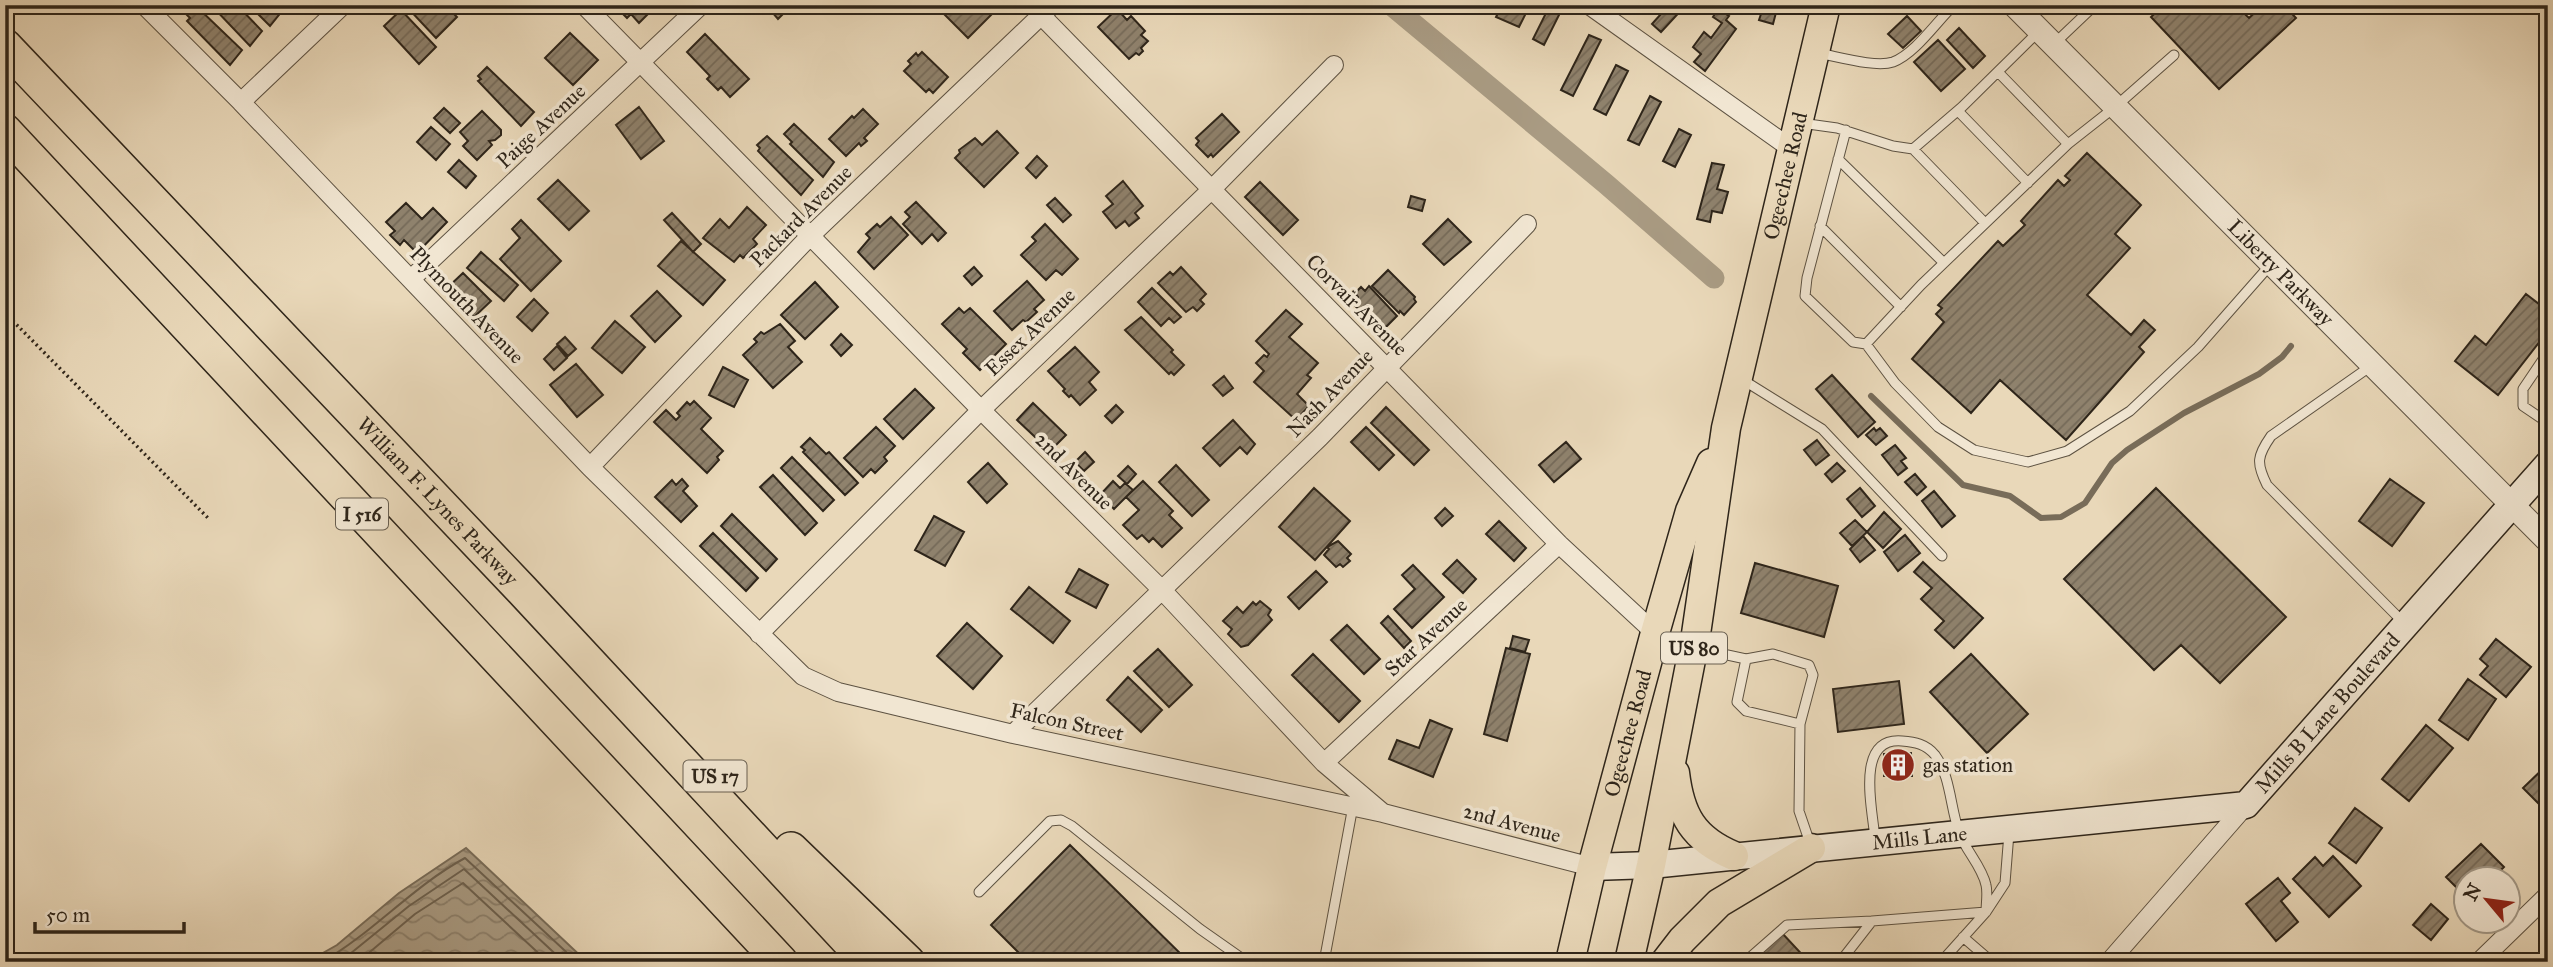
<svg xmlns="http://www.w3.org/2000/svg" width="2553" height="967" font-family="'IM FELL Great Primer',serif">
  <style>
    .water { fill: url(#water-waves); stroke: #786c59; stroke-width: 2 }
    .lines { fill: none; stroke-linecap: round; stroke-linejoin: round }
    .shore { stroke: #6c604e; stroke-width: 2 }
    .stream { stroke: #786c59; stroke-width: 6 }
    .canal { stroke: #a99b83; stroke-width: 21 }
    .building { fill: url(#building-hatch); stroke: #2e251a; stroke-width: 2 }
    .service-casing { stroke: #5d5242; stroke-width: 11 }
    .minor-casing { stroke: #5d5242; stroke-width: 20 }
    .tertiary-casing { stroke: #5d5242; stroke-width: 25 }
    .secondary-casing { stroke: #2e251a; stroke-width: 29 }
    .primary-casing { stroke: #2e251a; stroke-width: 31 }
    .motorway-casing { stroke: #2e251a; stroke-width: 36 }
    .path { stroke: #2e251a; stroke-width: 3.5; stroke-dasharray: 2 3.5; stroke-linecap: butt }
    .service { stroke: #f1e6d2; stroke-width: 9 }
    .minor { stroke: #f1e6d2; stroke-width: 18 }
    .tertiary { stroke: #f1e6d2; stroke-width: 23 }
    .secondary { stroke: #f1e6d2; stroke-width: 26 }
    .primary { stroke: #e9d8b9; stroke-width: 28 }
    .motorway { stroke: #e9d8b9; stroke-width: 33 }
    .labels { text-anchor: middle; stroke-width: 7; stroke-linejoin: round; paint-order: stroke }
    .shield { fill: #f1e6d2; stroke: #685f51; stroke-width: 2 }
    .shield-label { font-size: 19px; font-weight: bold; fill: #2e251a }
    .street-label { font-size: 21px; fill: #2e251a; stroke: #f1e6d2 }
    .poi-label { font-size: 21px; fill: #2e251a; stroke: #f1e6d2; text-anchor: start }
  </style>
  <defs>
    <pattern id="water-waves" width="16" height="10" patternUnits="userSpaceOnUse" patternTransform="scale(1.75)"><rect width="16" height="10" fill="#a99b83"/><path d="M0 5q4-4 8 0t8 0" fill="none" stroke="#8a7e6a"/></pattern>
    <pattern id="building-hatch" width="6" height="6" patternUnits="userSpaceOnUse" patternTransform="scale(1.75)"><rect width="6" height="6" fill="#8f826d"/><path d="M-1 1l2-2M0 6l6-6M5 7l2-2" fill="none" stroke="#756a59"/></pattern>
  </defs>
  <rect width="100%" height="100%" fill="#e9d8b9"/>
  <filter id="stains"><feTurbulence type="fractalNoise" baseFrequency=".00286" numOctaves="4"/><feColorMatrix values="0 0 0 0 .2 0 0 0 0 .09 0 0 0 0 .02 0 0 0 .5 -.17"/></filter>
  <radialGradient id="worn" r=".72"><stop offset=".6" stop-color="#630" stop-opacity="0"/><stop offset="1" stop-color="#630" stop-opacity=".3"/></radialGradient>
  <path class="water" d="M466,848L587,962H307L337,945L399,893Z"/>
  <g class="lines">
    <path class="shore" d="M322,962C373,933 413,886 465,858L577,962
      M340,962L409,906L464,869L564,962
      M358,962L415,914L463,883L548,962"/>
    <path class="stream" d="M1871,396L1963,485L2010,496L2041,518L2061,517L2085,503L2112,463L2127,450L2184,413L2259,374L2282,357L2291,346"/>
    <path class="canal" d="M1391,5L1606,184L1714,278"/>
  </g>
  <path class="building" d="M211,5H237L262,31L250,46Z
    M249,5H276L282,11L270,26Z
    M405,5H457L451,11L457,17L436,38Z
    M617,5H657L639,23L631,14L627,18L616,7Z
    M766,5H792L778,19Z
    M935,5H987L994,12L968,38Z
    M1502,5H1530L1519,27L1496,17Z
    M1550,5L1563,7L1544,45L1533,39Z
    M1669,5H1686L1661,32L1652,24Z
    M1764,5H1778L1773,24L1759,20Z
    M2164,5H2235L2249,18L2263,5H2284L2296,18L2219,89L2151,17Z
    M196,6L242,50L230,65L187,21L190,18L187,15Z
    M1117,9L1127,20L1131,16L1145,31L1141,35L1148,41L1141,48L1143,51L1139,55L1136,53L1129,59L1098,27Z
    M1718,9L1729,16L1726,20L1736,29L1705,71L1694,62L1701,54L1693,47L1704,32L1711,38L1722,23L1713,17Z
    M401,10L436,47L419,64L384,26Z
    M1907,16L1921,31L1903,48L1888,34Z
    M1959,28L1985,56L1973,68L1947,40Z
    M570,33L598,60L573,85L545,58Z
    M705,34L749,79L730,97L721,87L718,90L707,79L710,76L687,52Z
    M1589,35L1601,40L1573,96L1561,90Z
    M1938,40L1965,69L1941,91L1914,62Z
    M922,52L948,77L933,93L929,89L926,92L904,71L911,64L908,61L916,53L918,56Z
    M1616,65L1628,71L1606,115L1594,109Z
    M487,67L534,112L521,126L478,81L481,79L478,76Z
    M1650,96L1661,102L1639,145L1628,140Z
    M639,107L664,141L641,159L616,125Z
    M444,108L460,123L450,133L434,118Z
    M863,109L878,124L864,138L867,141L861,146L859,143L846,156L829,139L852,116L854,118Z
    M482,111L501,130V135L495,140L489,141L492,145L477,160L463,146L468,141L460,132Z
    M1222,114L1239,132L1213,157L1211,154L1208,157L1196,145L1199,141L1196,138Z
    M794,124L834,162L823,177L790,144L792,142L784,134Z
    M431,127L450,144L436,160L417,142Z
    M1679,129L1691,135L1675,167L1663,161Z
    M997,131L1018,153L984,187L955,158L960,153L959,150L975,138L982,145Z
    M767,136L813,180L801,195L758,151L760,148L757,145Z
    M2087,153L2141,205L2115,234L2130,248L2087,295L2131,335L2144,320L2155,330L2139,347L2144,352L2066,440L2000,380L1971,413L1912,359L1944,322L1936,314L1942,308L1938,305L1998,241L2003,246L2025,225L2021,221L2058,180L2064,186L2070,180L2065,176Z
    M1037,156L1047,166L1036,178L1026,168Z
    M459,160L476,176L466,188L448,172Z
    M1712,163L1724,165L1717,189L1728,192L1722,213L1712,211L1710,222L1697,219Z
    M558,180L589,211L569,230L538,199Z
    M1123,181L1143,206L1135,213L1139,218L1129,226L1125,221L1116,228L1103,212L1113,204L1106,196Z
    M1260,182L1298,220L1283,235L1245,197Z
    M1411,196L1425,200L1422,211L1408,207Z
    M1055,198L1071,215L1063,222L1047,205Z
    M916,202L946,233L938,241L932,234L922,244L903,224L910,217L905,212Z
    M406,203L422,219L433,208L447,222L417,253L404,240L400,245L390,235L395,231L386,222Z
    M747,207L766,225L753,239L757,244L743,258L740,255L734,262L703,238L720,219L729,228Z
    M672,213L701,244L693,252L664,220Z
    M891,217L908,235L874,269L858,252L870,238L866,234L877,224L880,227Z
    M1448,219L1471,242L1444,265L1423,244Z
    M521,220L561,261L531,291L500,259L520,238L512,229Z
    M1045,224L1078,259L1062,275L1056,270L1046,280L1021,255L1036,241L1032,237Z
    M681,241L725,280L703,305L658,266Z
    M481,252L518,285L504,301L467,268Z
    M974,267L982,276L972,285L964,276Z
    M1181,267L1206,294L1200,300L1204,304L1197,311L1193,307L1186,312L1158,283L1170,272L1173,275Z
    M1388,270L1415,297L1414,299L1416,302L1404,315L1400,311L1399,313L1372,286Z
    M463,273L491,301L474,317L446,289Z
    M1027,281L1044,300L1034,309L1037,312L1026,322L1023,320L1012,330L994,311Z
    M815,282L838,307L805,339L781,315Z
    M1369,286L1397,316L1382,331L1352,303L1358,297L1355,293L1361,287L1365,291Z
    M1152,288L1181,317L1174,323L1169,318L1161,326L1138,302Z
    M657,291L681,316L655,342L631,316Z
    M2526,294L2548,311V331L2498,395L2455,361L2475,336L2486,345Z
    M534,299L548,313L532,331L517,317Z
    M959,308L964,313L970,308L1006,344L980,370L963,353L967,349L942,324Z
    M1286,310L1302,324L1289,337L1318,363L1307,375L1311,378L1297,394L1309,406L1296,420L1254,382L1264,371L1256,363L1264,355L1267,357L1269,354L1256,341Z
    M1141,317L1173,350L1171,352L1184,365L1174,375L1171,372L1169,374L1125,330Z
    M615,321L645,347L622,373L592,348Z
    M780,324L795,341L788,347L802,362L773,388L743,355L757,342L754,339L761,332L764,334Z
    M841,334L852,345L841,356L831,345Z
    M565,337L576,349L568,356L557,344Z
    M557,346L567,358L554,370L544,359Z
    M1075,347L1099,372L1089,382L1096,390L1080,405L1071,395L1069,397L1063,391L1065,389L1048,371Z
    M576,364L603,395L577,417L550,385Z
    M723,367L748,380L734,407L709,395Z
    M1832,375L1875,422L1858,437L1816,389Z
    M1224,376L1233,388L1223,396L1213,385Z
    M915,389L934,408L903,439L884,419Z
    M694,401L711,418L701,429L723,451L717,457L719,460L707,473L654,422L666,410L676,420L680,416L677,413L687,402L690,405Z
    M1033,403L1066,435L1050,451L1017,420Z
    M1116,405L1123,412L1112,423L1105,416Z
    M1386,407L1429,450L1414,465L1371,423Z
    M1233,420L1255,444L1247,454L1240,447L1220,466L1203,448Z
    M876,427L895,446L884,457L887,461L875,473L871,469L863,477L844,458Z
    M1366,427L1394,455L1379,470L1351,442Z
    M1874,428L1876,431L1880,428L1887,436L1876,445L1866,435Z
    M810,438L826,454L829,452L858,483L845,495L803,452L805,450L801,447Z
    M1817,440L1829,455L1816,465L1804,450Z
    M1566,442L1581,459L1554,482L1539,465Z
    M1895,445L1906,458L1901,461L1907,468L1898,475L1882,455Z
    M1085,452L1094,462L1084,471L1075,462Z
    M792,457L834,500L823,511L781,468Z
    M988,463L1007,484L987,503L968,482Z
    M1837,463L1845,471L1832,482L1825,474Z
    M1176,465L1209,500L1192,516L1159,482Z
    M1128,466L1136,474L1127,484L1118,476Z
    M1915,474L1926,487L1917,495L1905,482Z
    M773,475L817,523L805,535L760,487Z
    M682,479L688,486L683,491L697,506L681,522L655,497L672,480L676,485Z
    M2390,479L2424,503L2392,546L2359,521Z
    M1113,481L1120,488L1125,483L1133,490L1114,509L1100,495Z
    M1143,481L1173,511L1169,515L1182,528L1162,547L1153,538L1149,542L1142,535L1137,539L1123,525L1139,510L1126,497Z
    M1314,488L1350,521L1315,560L1279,527Z
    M1860,488L1875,506L1862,517L1847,499Z
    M2156,488L2286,617L2220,683L2181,645L2154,670L2064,579Z
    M1934,491L1955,516L1942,527L1922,501Z
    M1445,508L1453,516L1442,526L1435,518Z
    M1884,512L1901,529L1883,548L1867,532Z
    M732,514L777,559L766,571L721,526Z
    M934,516L964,532L945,566L915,550Z
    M1855,520L1867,532L1852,546L1840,533Z
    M1499,521L1526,548L1514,561L1486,534Z
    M713,533L758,578L746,591L700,546Z
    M1905,535L1920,553L1898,571L1884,552Z
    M1863,536L1875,550L1860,562L1850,549Z
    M1338,541L1351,554L1347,558L1350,561L1343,567L1340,564L1336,567L1324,555L1329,549L1327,547Z
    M1457,560L1476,579L1463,593L1443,574Z
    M1923,562L1983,618L1954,648L1935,630L1944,621L1921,599L1932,588L1914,572Z
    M1755,563L1838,586L1824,637L1741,613Z
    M1413,565L1444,597L1412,628L1394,609L1415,589L1402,575Z
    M1079,569L1108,585L1096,608L1066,592Z
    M1316,571L1327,582L1299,609L1288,597Z
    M1029,587L1070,621L1053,643L1011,609Z
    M1260,601L1271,610L1268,615L1272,620L1248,645L1241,647L1228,634L1232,629L1223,621L1237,607L1243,613L1253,602L1256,605Z
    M1388,616L1411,641L1404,648L1381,623Z
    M967,623L1002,656L973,689L937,656Z
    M1347,625L1380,659L1364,674L1331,640Z
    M1513,636L1529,640L1525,652L1510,648Z
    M2496,639L2531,667L2506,697L2480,675L2488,666L2480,659Z
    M1506,648L1530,654L1507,741L1484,734Z
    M1158,649L1192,685L1169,707L1134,671Z
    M1313,654L1360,701L1339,722L1292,675Z
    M1971,654L2028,714L1987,753L1930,692Z
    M1128,677L1162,710L1141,732L1107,700Z
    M2468,679L2496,699L2468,740L2439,720Z
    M1899,681L1904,724L1838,732L1833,689Z
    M1430,720L1452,729L1433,777L1389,759L1397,740L1419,748Z
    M2426,725L2453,748L2409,801L2382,779Z
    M1911,753L1912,776H1884V754Z
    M2548,764V813L2523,788Z
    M2355,808L2382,828L2356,863L2329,843Z
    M2481,844L2504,867L2491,880H2466V897L2446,877Z
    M1070,845L1189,962H1028L991,925Z
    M2333,856L2361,886L2329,917L2293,879L2315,857L2323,866Z
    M2278,878L2290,893L2281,901L2298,922L2276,941L2246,904Z
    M2431,904L2448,919L2431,940L2413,925Z
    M1782,933L1809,962H1757L1755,959Z"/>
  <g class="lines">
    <g class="service-casing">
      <path id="service" d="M2055,43L2095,5
        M1817,53C1836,56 1875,68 1893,62C1915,54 1937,21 1954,5
        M1998,72L2068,144
        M1958,111L2028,183
        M1801,123L1837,128L1893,146L1913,149L1962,107L2038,32
        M1846,130L1807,278L1805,296L1853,342L1866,344L1921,285L2068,144L2115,107L2174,55
        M1913,149L1985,223
        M1838,159L1944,263
        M1820,226L1901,307
        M1866,344L1895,383L1938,427L1974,450L2028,462L2067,451L2130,411L2198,347L2271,264
        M2548,352L2523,389V406L2548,423
        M2371,366L2271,436C2257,456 2256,463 2267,485L2404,623
        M1743,380L1822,429L1942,556
        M1695,648L1746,659L1737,702L1746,711L1800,724L1799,811L1811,846
        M1746,659L1773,654L1809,665L1813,675L1800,724
        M979,892L1050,821L1061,820L1072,826L1200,929L1247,962
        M1963,937L1992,962
        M1324,962L1353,806
        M1745,962L1787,925L1872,921L1986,912C1986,903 1988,893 1986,885C1982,866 1965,850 1959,832C1950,807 1951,777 1935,755C1926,744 1915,742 1902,741C1854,737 1873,811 1875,839
        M1840,962L1872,921
        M1941,962L1986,912L2005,883L2009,833"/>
    </g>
    <g class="minor-casing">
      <path id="minor" d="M144,5L241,102L590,467L803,676L838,692L1013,734L1383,813
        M584,5L981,410L1162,590L1324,763L1383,813L1592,867
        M1031,5L1559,544L1655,633
        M1589,5L1793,150
        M241,102L343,5
        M411,279L701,5
        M590,467L811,235L1052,5
        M759,634L981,410L1211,190L1334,65
        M1013,734L1320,437L1527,224
        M1324,763L1559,544
        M2109,962L2246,805
        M2479,962L2548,895"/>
    </g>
    <g class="tertiary-casing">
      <g id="tertiary">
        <path id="s1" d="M2014,5L2548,541"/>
      </g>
    </g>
    <g class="secondary-casing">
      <g id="secondary">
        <path id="s2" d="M1592,867L1651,865L2246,805L2548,464"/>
      </g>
    </g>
    <g class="primary-casing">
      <g id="primary">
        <path d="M1675,773C1680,815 1693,839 1734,856"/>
        <path id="s3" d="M1570,962L1592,867L1655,633L1690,511L1711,463"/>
        <path id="s4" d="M1629,962L1651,865L1696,634L1726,428L1826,5"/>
        <path d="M1665,962L1682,940L1719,903L1811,848"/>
      </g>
    </g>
    <g class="motorway-casing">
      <g id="motorway">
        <path id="s5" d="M5,46L522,590L868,962"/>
        <path d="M5,131L781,962"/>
        <path d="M791,849L908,962"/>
      </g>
    </g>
    <path class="path" d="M5,313L209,519"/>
    <use href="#service" class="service"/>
    <use href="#minor" class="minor"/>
    <use href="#tertiary" class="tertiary"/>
    <use href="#secondary" class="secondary"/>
    <use href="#primary" class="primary"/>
    <use href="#motorway" class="motorway"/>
  </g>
  <defs>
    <g id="building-disc" transform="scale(1.75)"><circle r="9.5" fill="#8f2418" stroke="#f1e6d2"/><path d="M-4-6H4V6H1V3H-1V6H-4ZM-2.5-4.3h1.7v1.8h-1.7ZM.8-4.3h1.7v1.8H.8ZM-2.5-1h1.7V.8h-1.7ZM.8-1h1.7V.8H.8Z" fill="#fff"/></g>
  </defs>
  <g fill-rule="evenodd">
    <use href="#building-disc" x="1898" y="765"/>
  </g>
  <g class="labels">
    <g class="shield">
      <rect x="336" y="498.5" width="52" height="31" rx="5"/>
      <rect x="1661" y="632.5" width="66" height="31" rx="5"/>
      <rect x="683.5" y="760.5" width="63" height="31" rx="5"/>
    </g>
    <g class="shield-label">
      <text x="362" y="521">I 516</text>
      <text x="1694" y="655">US 80</text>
      <text x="715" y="783">US 17</text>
    </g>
    <g class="street-label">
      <text transform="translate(541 126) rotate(-43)" y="7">Paige Avenue</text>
      <text dy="7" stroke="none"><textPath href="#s4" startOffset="802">Ogeechee Road</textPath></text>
      <text transform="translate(801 216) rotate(-45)" y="7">Packard Avenue</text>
      <text dy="7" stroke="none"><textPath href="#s1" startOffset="378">Liberty Parkway</textPath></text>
      <text transform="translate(467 305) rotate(46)" y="7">Plymouth Avenue</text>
      <text transform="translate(1357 305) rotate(45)" y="7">Corvair Avenue</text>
      <text transform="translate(1030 332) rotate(-44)" y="7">Essex Avenue</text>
      <text transform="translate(1330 393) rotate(-46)" y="7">Nash Avenue</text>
      <text transform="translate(1074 471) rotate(45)" y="7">2nd Avenue</text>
      <text dy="7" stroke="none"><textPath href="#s5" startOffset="628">William F. Lynes Parkway</textPath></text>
      <text transform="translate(1426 637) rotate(-43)" y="7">Star Avenue</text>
      <text dy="7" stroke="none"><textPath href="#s2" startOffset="780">Mills B Lane Boulevard</textPath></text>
      <text transform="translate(1067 722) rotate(12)" y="7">Falcon Street</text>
      <text dy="7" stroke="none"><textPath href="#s3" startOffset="236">Ogeechee Road</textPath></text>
      <text transform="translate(1512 823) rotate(15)" y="7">2nd Avenue</text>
      <text dy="7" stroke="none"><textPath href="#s2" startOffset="329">Mills Lane</textPath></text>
    </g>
    <g class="poi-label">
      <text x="1923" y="772">gas station</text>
    </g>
  </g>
  <rect width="2553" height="967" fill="none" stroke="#e9d8b9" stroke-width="28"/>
  <rect x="7" y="7" width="2539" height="953" fill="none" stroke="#2e251a" stroke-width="3.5"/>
  <rect x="14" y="14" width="2525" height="939" fill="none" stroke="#2e251a" stroke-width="2"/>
  <g transform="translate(2487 900) rotate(299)"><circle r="33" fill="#f1e6d2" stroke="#a39988" stroke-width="2"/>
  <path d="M0-5L12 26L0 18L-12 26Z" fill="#8f2418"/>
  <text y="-10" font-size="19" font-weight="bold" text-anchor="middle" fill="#2e251a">N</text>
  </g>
  <path d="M35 922v10h149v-10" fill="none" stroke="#2e251a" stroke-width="3.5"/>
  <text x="46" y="922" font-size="21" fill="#2e251a" stroke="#f1e6d2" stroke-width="5" paint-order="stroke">50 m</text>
  <rect width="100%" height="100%" filter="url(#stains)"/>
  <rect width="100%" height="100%" fill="url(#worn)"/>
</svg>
